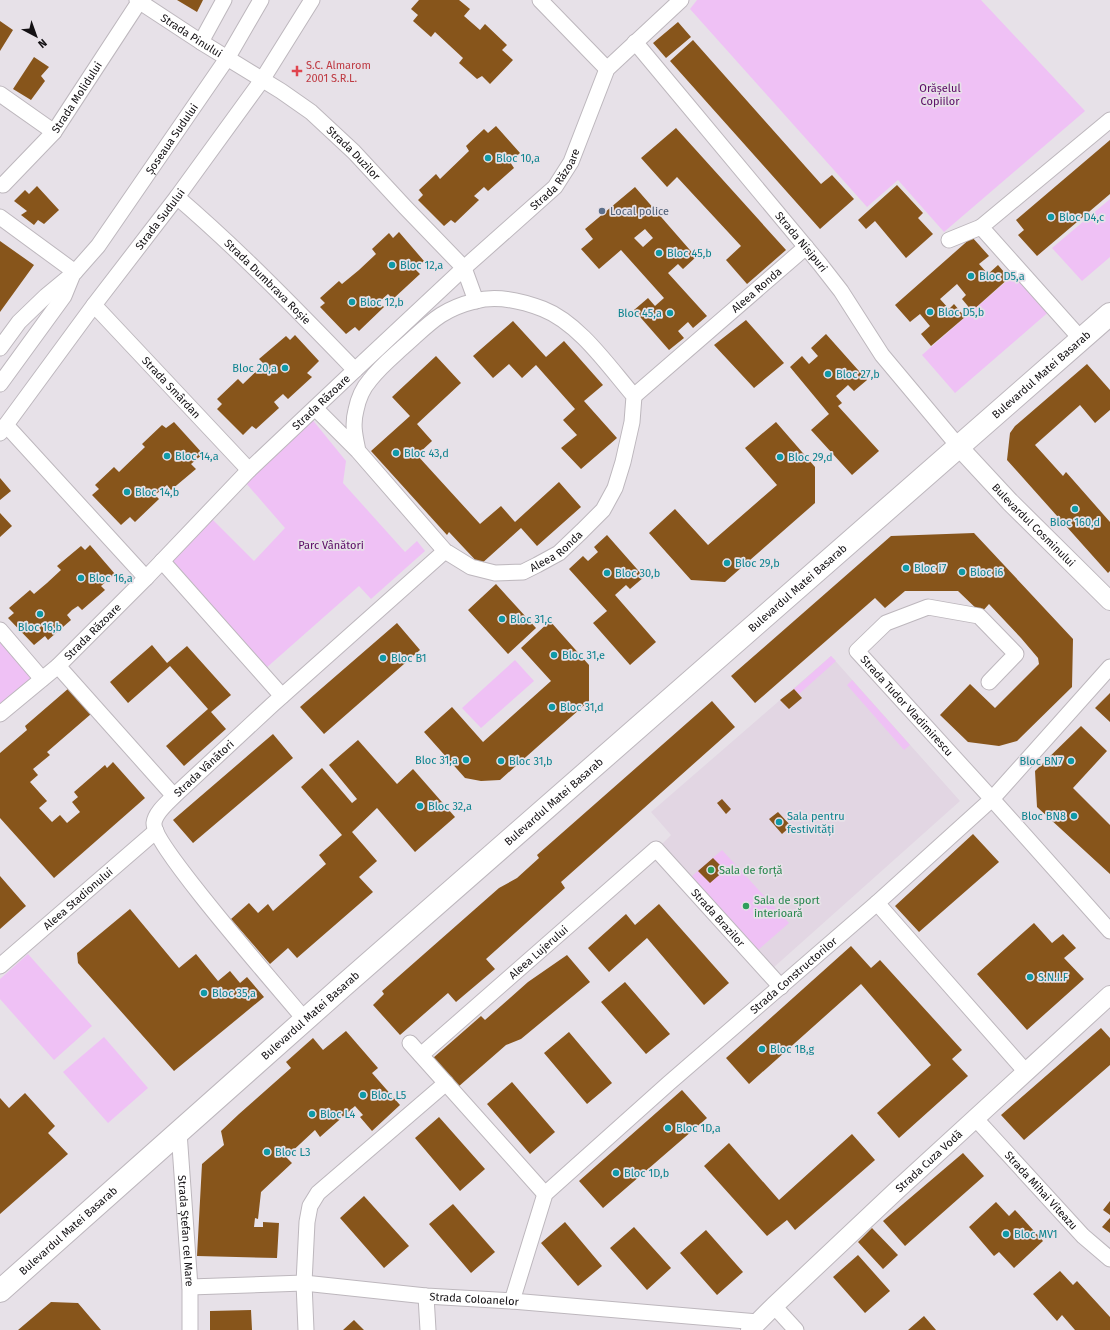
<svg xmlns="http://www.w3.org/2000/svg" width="1110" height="1330" font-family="'Fira Sans',sans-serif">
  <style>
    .built { fill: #e2d6e3 }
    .green { fill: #efc1f5 }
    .building { fill: #87551b; fill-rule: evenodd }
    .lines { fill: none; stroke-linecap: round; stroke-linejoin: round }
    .minor-casing { stroke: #bdb7bd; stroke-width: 17 }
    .tertiary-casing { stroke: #bdb7bd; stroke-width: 20 }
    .primary-casing { stroke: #bdb7bd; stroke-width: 24 }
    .minor { stroke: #fff; stroke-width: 15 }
    .tertiary { stroke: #fff; stroke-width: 18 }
    .primary { stroke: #fff; stroke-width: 22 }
    .health-dot { fill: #e0444e; stroke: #e7e1e8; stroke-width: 1.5 }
    .culture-dot { fill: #0f9aa8; stroke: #e7e1e8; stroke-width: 1.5 }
    .service-dot { fill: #5c6f8a; stroke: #e7e1e8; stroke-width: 1.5 }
    .leisure-dot { fill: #2e9e5b; stroke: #e7e1e8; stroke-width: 1.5 }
    .labels { text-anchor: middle; stroke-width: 3.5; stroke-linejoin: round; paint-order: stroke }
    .street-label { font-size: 11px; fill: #131013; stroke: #e7e1e8 }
    .health-label { font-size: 11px; fill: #be3a42; stroke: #e7e1e8; text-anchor: start }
    .park-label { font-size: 11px; fill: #580763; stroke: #e7e1e8 }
    .culture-label { font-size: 11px; fill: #0d838f; stroke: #e7e1e8; text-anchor: start }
    .service-label { font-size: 11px; fill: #4e5e75; stroke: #e7e1e8; text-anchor: start }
    .leisure-label { font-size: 11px; fill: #27864d; stroke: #e7e1e8; text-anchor: start }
  </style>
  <rect width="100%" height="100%" fill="#e7e1e8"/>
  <path class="built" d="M831,656L960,801L773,968L661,845L671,835L651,812Z"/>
  <path class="green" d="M697,0H981L1085,111L944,232L898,180L867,207L690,9Z
    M1110,199V257L1082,281L1052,248Z
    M1019,270L1052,309L955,393L922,355Z
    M311,418L346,461L343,483L405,552L417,541L425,551L371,599L359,586L265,669L166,561L210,517L254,561L285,528L245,482Z
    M0,630L42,679L0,714Z
    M831,656L836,661L799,694L794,689Z
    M515,660L534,681L481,728L462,708Z
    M852,680L910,745L904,750L847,685Z
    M722,850L789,923L758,950L691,877Z
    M28,954L92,1026L54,1060L0,999V979Z
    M104,1037L148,1088L108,1123L63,1072Z"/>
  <path class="building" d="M177,0H203L197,12Z
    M419,0H459L470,9L464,16L480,30L485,24L507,45L502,50L513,60L490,84L482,76L477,79L459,63L463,58L435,32L431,37L413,21L418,15L411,9Z
    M0,21L13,30L0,51Z
    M678,22L691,37L666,58L653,43Z
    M693,40L821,184L832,175L854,199L820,229L670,61Z
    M34,57L49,67L41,76L45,81L31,100L13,89Z
    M496,126L520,153L510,162L514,168L488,191L484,187L474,196L479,200L455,223L451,220L444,226L418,200L423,195L419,190L436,174L440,179L469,151L466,146L484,129L488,133Z
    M676,128L786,250L747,284L726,260L741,246L677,177L667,187L641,158Z
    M1110,140V194L1037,256L1018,235L1024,230L1016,220Z
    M897,185L923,213L918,218L933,234L906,258L875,221L866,229L858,220Z
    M37,186L59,210L44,224L38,220L34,225L21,215L27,211L14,201L25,190L29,194Z
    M635,187L696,257L683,269L678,264L668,273L707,316L693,328L688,322L678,331L684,338L669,350L634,310L648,298L655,306L664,298L621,250L599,269L581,249L593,239L585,229ZM645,229L653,238L643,247L634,238Z
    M399,232L424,261L415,269L420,274L393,299L388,294L379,302L384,307L359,331L355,327L346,334L320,307L325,303L320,298L339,281L342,284L359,270L376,254L372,249L389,233L393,238Z
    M972,237L989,256L979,264L988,274L998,265L1009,278L972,311L962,299L966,295L957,284L940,299L949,309L954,304L965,317L931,346L921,334L930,326L920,314L910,322L895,305Z
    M0,241L34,265L0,312Z
    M746,320L784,363L754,388L714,345Z
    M513,321L546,357L564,341L603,385L584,401L617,438L581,469L561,448L577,435L563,420L575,409L536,365L522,378L509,364L493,378L473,356Z
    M826,334L867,380L854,391L848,385L836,396L842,403L838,406L879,451L852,475L811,430L829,414L790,367L802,356L809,364L818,356L811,348Z
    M295,335L319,361L307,373L312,377L288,399L283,394L274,402L279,408L256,429L252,426L243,435L217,409L222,404L217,399L238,379L243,384L264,364L259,359L286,336L290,340Z
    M436,356L461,383L417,424L432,441L417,455L480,524L501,506L515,522L559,482L581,507L537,546L521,528L480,565L449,532L447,535L371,451L410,416L392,397Z
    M1087,364L1110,390V410L1095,423L1080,405L1035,445L1063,476L1066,472L1110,522V571L1108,573L1007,460L1010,433L1015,426Z
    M174,422L203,454L191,464L196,469L171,490L167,485L155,495L159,499L135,522L130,517L121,525L92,495L99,489L95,485L114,467L119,472L145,447L142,444L162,425L166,428Z
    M776,422L815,467V503L725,582L691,580L649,533L675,509L708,545L777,485L745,448Z
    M0,478L11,491L0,500Z
    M0,513L12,526L0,537Z
    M974,533L1073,639L1072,687L1017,741L999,746L968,742L940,715L970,684L995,708L1039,664L1038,658L1021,638L989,604L981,613L958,591H905L885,608L875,598L755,703L731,676L891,536Z
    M607,535L644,577L630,589L626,585L615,595L656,642L630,665L593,623L607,611L569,569L583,556L588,561L598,552L594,547Z
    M90,545L115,574L101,586L105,590L82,610L78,606L72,610L67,615L71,620L48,640L45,636L34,645L8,618L14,613L9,608L30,590L34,594L47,583L61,570L57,566L81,546L85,550Z
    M496,584L536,628L508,654L468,610Z
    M550,621L589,665V701L500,780L481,781L465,778L424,732L452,707L483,742L551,681L521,648Z
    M397,623L420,650L324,734L300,707Z
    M152,645L167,663L187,646L231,695L211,712L226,729L184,766L166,746L208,709L170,666L128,703L110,682Z
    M69,688L91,714L47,752L50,755L33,769L38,775L30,782L47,801L39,808L52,822L60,815L67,823L80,812L72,802L78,797L74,792L105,765L107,768L113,762L145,798L54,878L0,818V753L27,730L25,726Z
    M794,689L802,698L789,709L780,700Z
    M1110,693V722L1095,708Z
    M712,701L735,727L561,882L565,888L486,959L495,969L456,1002L448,993L400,1035L373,1005L384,994L382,991L499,888L517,878L539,858L537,855Z
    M1081,726L1107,751L1073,788L1110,825V874L1037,807L1035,771Z
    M273,734L293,758L193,843L173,820Z
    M358,740L397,784L413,769L455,817L415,852L377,808L352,832L377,861L359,877L373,892L297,958L288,948L270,964L231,919L249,903L258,913L268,904L273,911L326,864L319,855L342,835L301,787L322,768L352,803L357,799L329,765Z
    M722,799L731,809L726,814L717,803Z
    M778,812L791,826L782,834L769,819Z
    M973,834L999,862L919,932L895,906Z
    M713,858L725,870L710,883L698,871Z
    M0,876L26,906L0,929Z
    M659,904L729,983L704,1005L647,938L609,972L588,948L626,914L635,925Z
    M130,909L179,968L196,954L218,981L230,971L240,983L247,977L264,997L174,1071L78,963L77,953Z
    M1034,923L1052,943L1063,934L1076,948L1064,958L1084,979L1027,1030L977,974Z
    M851,946L871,968L880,960L962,1050L952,1059L968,1076L899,1138L877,1113L931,1065L861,984L749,1084L726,1058Z
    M567,955L590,982L521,1039L506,1045L458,1087L433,1058L481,1016L485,1020L528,982Z
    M625,982L670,1034L646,1054L601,1002Z
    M1101,1028L1110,1038V1065L1024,1140L1001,1115Z
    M346,1031L378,1068L372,1073L400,1105L372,1131L360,1117L363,1115L355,1106L320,1137L315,1130L286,1157L292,1163L261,1192L258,1219L255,1218L254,1227H263V1222L279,1223L277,1258L197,1256L202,1164L224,1145L221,1131L239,1114L291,1068L286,1062L313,1038L323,1050Z
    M569,1032L612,1083L587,1104L544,1053Z
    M512,1082L555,1132L530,1154L487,1104Z
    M682,1090L707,1118L603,1208L579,1181Z
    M25,1093L55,1126L48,1133L68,1154L0,1214V1098L9,1108Z
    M439,1117L485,1169L460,1191L415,1138Z
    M852,1134L875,1160L795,1230L787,1220L767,1236L704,1166L729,1143L779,1200Z
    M963,1153L984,1176L905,1246L883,1221Z
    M364,1196L409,1246L384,1268L340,1218Z
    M1110,1201V1215L1103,1210Z
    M996,1202L1009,1216L1015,1210L1043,1241L1014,1268L999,1252L994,1256L969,1227Z
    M453,1204L495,1252L471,1273L429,1224Z
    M1110,1218V1233L1102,1227Z
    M565,1222L602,1266L578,1286L541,1243Z
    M634,1227L671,1268L647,1290L610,1248Z
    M872,1228L898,1255L883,1269L858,1242Z
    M706,1230L743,1272L717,1295L680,1253Z
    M858,1255L890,1291L865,1313L833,1277Z
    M1060,1271L1073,1285L1077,1281L1110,1317V1330H1075L1062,1315L1057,1321L1033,1294Z
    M51,1302L78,1303L101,1330H18Z
    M251,1310L252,1330H210V1311Z
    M924,1316L936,1330H908Z
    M354,1320L364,1330H343Z"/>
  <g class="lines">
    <g class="minor-casing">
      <g id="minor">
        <path id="s1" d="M137,0L201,42L281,91L311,112L354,152L405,207L464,268L476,301"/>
        <path d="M540,0L607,69"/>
        <path d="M201,42L224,0"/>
        <path id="s2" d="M635,42L820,264L841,291L882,355L959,447"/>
        <path d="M0,94L54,132"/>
        <path id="s3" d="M3,185L54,132L139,2"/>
        <path id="s4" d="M177,197C240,251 297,310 355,370"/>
        <path d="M0,217L75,272"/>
        <path d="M949,240L981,227"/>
        <path id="s5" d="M94,305L249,470"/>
        <path d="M1081,339L981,227L1110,120"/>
        <path id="s6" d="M0,348L19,322L46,296L75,272L98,246L228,57L261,0"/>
        <path d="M0,384L64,296L73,274"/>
        <path id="s7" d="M634,396L806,247"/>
        <path id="s8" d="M315,408L358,451L445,551L471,567L495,573L523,572L537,565L559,553L582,531L603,510L615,488L623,462L632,422L634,396C609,367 579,323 543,309C522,301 496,295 475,301C463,304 452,308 441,315C427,324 415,337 402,348C391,358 379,368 370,380C363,388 358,400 356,410C352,425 355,436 358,451"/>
        <path d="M6,425L146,578"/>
        <path id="s9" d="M0,433L94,305L177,197L262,80L312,0"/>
        <path d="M162,561L282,696"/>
        <path d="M0,630L42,679"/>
        <path d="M58,666L174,796"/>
        <path id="s10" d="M989,682L1016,654L979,616L928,607L886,623L857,651L992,799L1110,931"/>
        <path id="s11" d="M0,714L58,666L146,578L249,470L355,370L464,268L555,187L571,162L607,69L681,0"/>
        <path d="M877,903L1026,1072"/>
        <path id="s12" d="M0,966L156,831"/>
        <path id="s13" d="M305,1020C284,994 152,845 154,823C155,813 167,803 174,796L272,705L445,551"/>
        <path d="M410,1043L545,1194"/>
        <path id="s14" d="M421,1055L656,849L781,987"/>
        <path id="s15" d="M975,1118L1083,1236L1110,1259"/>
        <path id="s16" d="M179,1132L190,1287V1330"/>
        <path id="s17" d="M190,1287L304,1283L426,1296L512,1301L758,1322"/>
        <path d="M426,1296L428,1330"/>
        <path id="s18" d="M512,1301L545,1194L669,1083L877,903L992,799L1110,667"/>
        <path d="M774,1306L796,1330"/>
        <path d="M306,1330L304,1283L307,1222L310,1206L318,1193L446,1083"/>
      </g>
    </g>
    <g class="tertiary-casing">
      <g id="tertiary">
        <path id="s19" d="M959,447L1010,502L1110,601"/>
        <path id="s20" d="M750,1330L774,1306L896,1191L1110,995"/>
      </g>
    </g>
    <g class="primary-casing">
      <g id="primary">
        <path id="s21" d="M0,1291L343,986L1110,314"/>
      </g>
    </g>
    <use href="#minor" class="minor"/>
    <use href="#tertiary" class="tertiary"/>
    <use href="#primary" class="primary"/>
  </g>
  <path class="health-dot" d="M295 65h4v4h4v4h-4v4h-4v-4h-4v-4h4z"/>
  <g class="culture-dot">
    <circle cx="488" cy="158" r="4"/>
    <circle cx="1051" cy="217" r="4"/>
    <circle cx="659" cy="253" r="4"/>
    <circle cx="392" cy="265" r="4"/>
    <circle cx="971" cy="276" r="4"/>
    <circle cx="352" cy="302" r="4"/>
    <circle cx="930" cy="312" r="4"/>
    <circle cx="670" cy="313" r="4"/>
    <circle cx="285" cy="368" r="4"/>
    <circle cx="828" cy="374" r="4"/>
    <circle cx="396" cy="453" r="4"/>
    <circle cx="167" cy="456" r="4"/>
    <circle cx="780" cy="457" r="4"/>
    <circle cx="127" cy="492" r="4"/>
    <circle cx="1075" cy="509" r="4"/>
    <circle cx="727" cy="563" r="4"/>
    <circle cx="906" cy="568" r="4"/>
    <circle cx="962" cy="572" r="4"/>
    <circle cx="607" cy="573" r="4"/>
    <circle cx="81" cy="578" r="4"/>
    <circle cx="40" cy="614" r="4"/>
    <circle cx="502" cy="619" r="4"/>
    <circle cx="554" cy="655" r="4"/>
    <circle cx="383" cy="658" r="4"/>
    <circle cx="552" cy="707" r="4"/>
    <circle cx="466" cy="760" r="4"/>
    <circle cx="501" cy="761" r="4"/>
    <circle cx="1071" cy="761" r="4"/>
    <circle cx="420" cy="806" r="4"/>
    <circle cx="1074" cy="816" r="4"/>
    <circle cx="779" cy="822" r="4"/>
    <circle cx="1030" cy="977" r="4"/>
    <circle cx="204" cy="993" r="4"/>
    <circle cx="762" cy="1049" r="4"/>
    <circle cx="363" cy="1095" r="4"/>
    <circle cx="312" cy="1114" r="4"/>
    <circle cx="668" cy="1128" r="4"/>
    <circle cx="267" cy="1152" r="4"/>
    <circle cx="616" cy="1173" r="4"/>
    <circle cx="1006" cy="1234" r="4"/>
  </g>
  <circle class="service-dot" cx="602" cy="211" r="4"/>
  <g class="leisure-dot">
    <circle cx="711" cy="870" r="4"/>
    <circle cx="746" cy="906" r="4"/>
  </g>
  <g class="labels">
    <g class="street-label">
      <text dy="4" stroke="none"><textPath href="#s1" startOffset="65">Strada Pinului</textPath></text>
      <text dy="4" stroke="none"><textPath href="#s3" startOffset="115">Strada Molidului</textPath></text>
      <text dy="4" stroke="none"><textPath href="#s6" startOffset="272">Șoseaua Sudului</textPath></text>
      <text dy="4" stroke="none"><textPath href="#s1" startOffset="266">Strada Duzilor</textPath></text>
      <text dy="4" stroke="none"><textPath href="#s11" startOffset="772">Strada Răzoare</textPath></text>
      <text dy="4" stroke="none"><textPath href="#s9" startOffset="267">Strada Sudului</textPath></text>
      <text dy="4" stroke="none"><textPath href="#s2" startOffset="260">Strada Nisipuri</textPath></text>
      <text dy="4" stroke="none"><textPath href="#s4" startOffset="124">Strada Dumbrava Roșie</textPath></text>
      <text dy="4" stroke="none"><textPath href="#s7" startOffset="162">Aleea Ronda</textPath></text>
      <text dy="4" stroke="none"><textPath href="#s21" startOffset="1387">Bulevardul Matei Basarab</textPath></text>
      <text dy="4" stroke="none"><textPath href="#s5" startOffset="113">Strada Smârdan</textPath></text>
      <text dy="4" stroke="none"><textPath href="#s11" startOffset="448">Strada Răzoare</textPath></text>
      <text dy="4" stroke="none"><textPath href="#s19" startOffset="108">Bulevardul Cosminului</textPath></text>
      <text dy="4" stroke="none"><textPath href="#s8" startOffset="316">Aleea Ronda</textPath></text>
      <text dy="4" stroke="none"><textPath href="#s21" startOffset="1063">Bulevardul Matei Basarab</textPath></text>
      <text dy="4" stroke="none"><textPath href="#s11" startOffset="124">Strada Răzoare</textPath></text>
      <text dy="4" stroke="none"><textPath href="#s10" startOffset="303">Strada Tudor Vladimirescu</textPath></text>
      <text dy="4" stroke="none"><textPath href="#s13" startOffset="324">Strada Vânători</textPath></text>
      <text dy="4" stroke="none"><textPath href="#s21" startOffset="739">Bulevardul Matei Basarab</textPath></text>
      <text dy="4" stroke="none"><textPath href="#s12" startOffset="103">Aleea Stadionului</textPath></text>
      <text dy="4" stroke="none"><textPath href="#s14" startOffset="405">Strada Brazilor</textPath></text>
      <text dy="4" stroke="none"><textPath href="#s14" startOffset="156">Aleea Lujerului</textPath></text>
      <text dy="4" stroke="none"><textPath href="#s18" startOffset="443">Strada Constructorilor</textPath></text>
      <text dy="4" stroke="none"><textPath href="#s21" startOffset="415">Bulevardul Matei Basarab</textPath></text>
      <text dy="4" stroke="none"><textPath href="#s20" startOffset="246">Strada Cuza Vodă</textPath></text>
      <text dy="4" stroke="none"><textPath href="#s15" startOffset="98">Strada Mihai Viteazu</textPath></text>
      <text dy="4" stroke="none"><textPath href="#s21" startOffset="91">Bulevardul Matei Basarab</textPath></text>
      <text dy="4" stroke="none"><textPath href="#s16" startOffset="99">Strada Ștefan cel Mare</textPath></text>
      <text dy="4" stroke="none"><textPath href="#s17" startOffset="285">Strada Coloanelor</textPath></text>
    </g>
    <g class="health-label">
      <text x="306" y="69">S.C. Almarom<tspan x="306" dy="13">2001 S.R.L.</tspan></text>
    </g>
    <g class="park-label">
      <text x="940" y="92">Orășelul<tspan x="940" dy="13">Copiilor</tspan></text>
      <text x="331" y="549">Parc Vânători</text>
    </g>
    <g class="culture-label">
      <text x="496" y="162">Bloc 10,a</text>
      <text x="1059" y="221">Bloc D4,c</text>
      <text x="667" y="257">Bloc 45,b</text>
      <text x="400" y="269">Bloc 12,a</text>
      <text x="979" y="280">Bloc D5,a</text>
      <text x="360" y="306">Bloc 12,b</text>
      <text x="938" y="316">Bloc D5,b</text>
      <text x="662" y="317" text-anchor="end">Bloc 45,a</text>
      <text x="277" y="372" text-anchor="end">Bloc 20,a</text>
      <text x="836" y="378">Bloc 27,b</text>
      <text x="404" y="457">Bloc 43,d</text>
      <text x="175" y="460">Bloc 14,a</text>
      <text x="788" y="461">Bloc 29,d</text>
      <text x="135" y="496">Bloc 14,b</text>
      <text x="1075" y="526" text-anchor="middle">Bloc 160,d</text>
      <text x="735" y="567">Bloc 29,b</text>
      <text x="914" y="572">Bloc i7</text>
      <text x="970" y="576">Bloc i6</text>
      <text x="615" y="577">Bloc 30,b</text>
      <text x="89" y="582">Bloc 16,a</text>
      <text x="510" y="623">Bloc 31,c</text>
      <text x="40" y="631" text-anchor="middle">Bloc 16,b</text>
      <text x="562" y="659">Bloc 31,e</text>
      <text x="391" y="662">Bloc B1</text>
      <text x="560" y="711">Bloc 31,d</text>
      <text x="458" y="764" text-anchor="end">Bloc 31,a</text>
      <text x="509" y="765">Bloc 31,b</text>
      <text x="1063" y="765" text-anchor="end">Bloc BN7</text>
      <text x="428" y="810">Bloc 32,a</text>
      <text x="787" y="820">Sala pentru<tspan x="787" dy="13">festivități</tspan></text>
      <text x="1066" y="820" text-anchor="end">Bloc BN8</text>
      <text x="1038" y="981">S.N.I.F</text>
      <text x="212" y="997">Bloc 35,a</text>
      <text x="770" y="1053">Bloc 1B,g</text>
      <text x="371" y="1099">Bloc L5</text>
      <text x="320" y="1118">Bloc L4</text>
      <text x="676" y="1132">Bloc 1D,a</text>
      <text x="275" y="1156">Bloc L3</text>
      <text x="624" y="1177">Bloc 1D,b</text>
      <text x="1014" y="1238">Bloc MV1</text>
    </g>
    <g class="service-label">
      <text x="610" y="215">Local police</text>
    </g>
    <g class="leisure-label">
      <text x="719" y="874">Sala de forță</text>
      <text x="754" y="904">Sala de sport<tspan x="754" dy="13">interioară</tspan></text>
    </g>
  </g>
  <g transform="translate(36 36) rotate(139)" stroke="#e7e1e8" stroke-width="3" paint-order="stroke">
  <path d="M0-3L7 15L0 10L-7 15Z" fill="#131013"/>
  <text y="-6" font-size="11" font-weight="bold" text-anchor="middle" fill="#131013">N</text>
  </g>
</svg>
